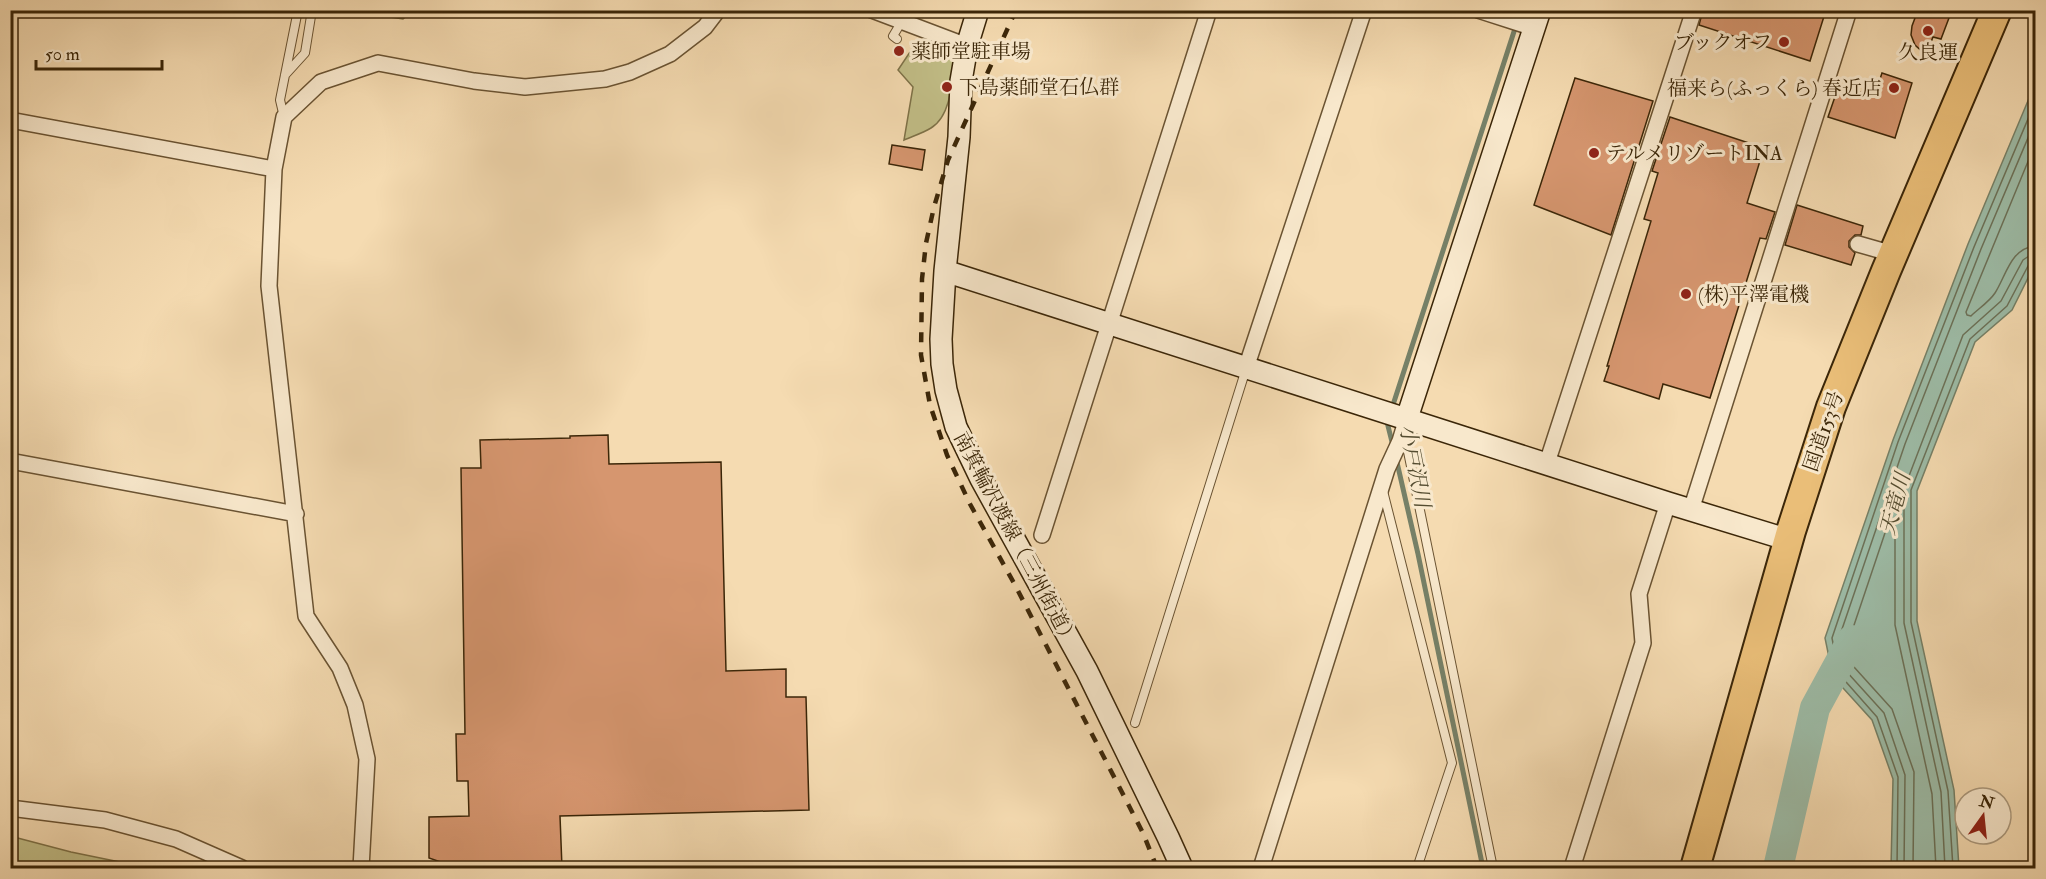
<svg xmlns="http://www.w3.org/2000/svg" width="2046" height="879" font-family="'IM FELL Double Pica','Noto Serif JP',serif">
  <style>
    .green { fill: #c2be87; stroke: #7e7248; stroke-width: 1.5 }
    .water { fill: #9dbca7; stroke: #768067; stroke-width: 1.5 }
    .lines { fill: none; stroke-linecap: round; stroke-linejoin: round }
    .shore { stroke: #6c7158; stroke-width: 1.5 }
    .stream { stroke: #768067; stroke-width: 5 }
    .river { stroke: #9dbca7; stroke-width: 30 }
    .building { fill: #d6966f; stroke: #3b2608; stroke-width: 1.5 }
    .lane-casing { stroke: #6a5332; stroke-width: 10 }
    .street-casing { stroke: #6a5332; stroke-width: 18 }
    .secondary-casing { stroke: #3b2608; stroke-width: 24 }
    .highway-casing { stroke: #3b2608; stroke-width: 32 }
    .lane { stroke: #f8e8cc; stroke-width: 8 }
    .street { stroke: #f8e8cc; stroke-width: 15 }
    .secondary { stroke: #f8e8cc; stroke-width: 21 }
    .highway { stroke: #eabe78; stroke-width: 28 }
    .rail { stroke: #3b2608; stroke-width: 4.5; stroke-dasharray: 10 10; stroke-linecap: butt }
    .poi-dot { fill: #8f2418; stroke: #f8e8cc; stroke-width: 2 }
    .labels { text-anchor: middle; stroke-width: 6; stroke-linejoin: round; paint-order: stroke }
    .poi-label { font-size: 20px; fill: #3b2608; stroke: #f8e8cc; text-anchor: start }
    .street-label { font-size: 20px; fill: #3b2608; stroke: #f8e8cc }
    .water-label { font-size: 21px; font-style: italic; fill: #544c30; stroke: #f8e8cc }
  </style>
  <rect width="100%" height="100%" fill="#f5dbb1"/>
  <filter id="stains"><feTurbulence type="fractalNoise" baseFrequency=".00333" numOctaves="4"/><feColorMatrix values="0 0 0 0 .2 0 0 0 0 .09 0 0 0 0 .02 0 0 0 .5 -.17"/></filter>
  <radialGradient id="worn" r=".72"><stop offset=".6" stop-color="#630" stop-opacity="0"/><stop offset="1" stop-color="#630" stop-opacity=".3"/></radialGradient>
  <path class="green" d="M365,11V10L410,11V13L403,19L364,13Z
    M918,40L954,61C952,82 951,116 931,128C923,133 913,136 904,140L913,87L898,70Z
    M10,836L71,852L149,868H11Z"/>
  <path class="water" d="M2035,84V264L2012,310L1975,342L1917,491V621L1954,790L1959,868H1891L1893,779L1872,720L1833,677L1825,638L1893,440L1968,244Z"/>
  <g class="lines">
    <path class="shore" d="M2036,142L1966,312L1967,315L1971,316C1978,309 1989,302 1995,293C2006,276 2011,247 2036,246
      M1897,868L1898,777L1877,717L1839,674L1832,638L1898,442L1974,247L2036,100
      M1904,868L1905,775L1884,713L1846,671L1839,638L1905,444L1981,249L2036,119
      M1913,868L1914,772L1892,709L1854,667L1849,640L1889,521L1891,519L1895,522V625L1932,794L1936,868
      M1945,868L1941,792L1904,623V489L1963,335L2001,301L2023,260L2029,256L2036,255
      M1953,868L1948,791L1911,622V490L1970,339L2007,306L2028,266L2036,263"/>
    <path class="stream" d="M1392,408L1521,10
      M1389,417L1387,422L1393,446
      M1396,458L1418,554L1483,868"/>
    <path class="river" d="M1778,868L1815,708L1852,640"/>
  </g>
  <path class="building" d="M1703,10H1826L1810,61L1699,25Z
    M1918,10H1952L1941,39L1933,37L1926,55L1915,45L1911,35L1912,26Z
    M1882,73L1912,83L1895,138L1828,117L1839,85L1874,97Z
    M1575,78L1653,101L1611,235L1534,205Z
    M1670,117L1764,148L1747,203L1775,212L1766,239L1760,238L1710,398L1663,384L1659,399L1604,381L1609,366H1607L1651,221L1644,219L1658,173L1652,171Z
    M892,145L925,150L922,170L889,164Z
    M1797,205L1863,226L1861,235H1855L1849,241V247L1855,253L1851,265L1785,245Z
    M608,435L609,464L721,462L726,671L786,669V697H806L809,810L560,816L562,868H458L429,858V817L469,816L468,781H457L456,734H465L461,468H481L480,440L570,438V436Z"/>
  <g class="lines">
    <g class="lane-casing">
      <path id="lane" d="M897,39L893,36L902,21
        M285,75L305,53L312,10
        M284,117L280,100L298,10
        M1405,437L1493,868
        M1383,491L1452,763L1417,868
        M1135,723L1246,369"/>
    </g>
    <g class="street-casing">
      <path id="street" d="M872,10L967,46
        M1478,10L1534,28
        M10,120L274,169
        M1858,244L1893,254
        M1246,368L1364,10
        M10,461L296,514
        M1547,463L1694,10
        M1691,510L1849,10
        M1042,535L1209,10
        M10,808L105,820L176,839L242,868
        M361,868L367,759L355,705L340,668L306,616L269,286L274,169L284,117L321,82L378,63L474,81L525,87L605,79L630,72L670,54L705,27L718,10
        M1261,868L1387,469L1400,441L1407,418
        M1572,868L1643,643L1639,594L1668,503"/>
    </g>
    <g class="secondary-casing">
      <path id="secondary" d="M978,10L967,46L961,81L959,137L945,271L941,339L942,364L946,390L956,427L981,479L1087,671L1168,837L1182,868
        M945,271L1668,503L1789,540
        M1407,418L1540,10"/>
    </g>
    <g class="highway-casing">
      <path id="highway" d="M1695,868L1791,531L1831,407L1886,271L1997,10"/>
    </g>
    <use href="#lane" class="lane"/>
    <use href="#street" class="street"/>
    <use href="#secondary" class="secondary"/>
    <use href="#highway" class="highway"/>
    <path class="rail" d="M1016,10L948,160L934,207L926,243L922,279L921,355L930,405L947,455L970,504L1015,585L1143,833L1157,868"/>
  </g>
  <g class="poi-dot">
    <circle cx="1928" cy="31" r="6"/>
    <circle cx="1784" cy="42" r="6"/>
    <circle cx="899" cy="51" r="6"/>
    <circle cx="947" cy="87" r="6"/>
    <circle cx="1894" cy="88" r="6"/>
    <circle cx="1594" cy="153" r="6"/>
    <circle cx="1686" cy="294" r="6"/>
  </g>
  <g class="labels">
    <g class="poi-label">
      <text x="1772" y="49" text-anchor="end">ブックオフ</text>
      <text x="911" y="58">薬師堂駐車場</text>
      <text x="1928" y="59" text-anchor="middle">久良運</text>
      <text x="959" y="94">下島薬師堂石仏群</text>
      <text x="1882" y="95" text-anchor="end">福来ら(ふっくら) 春近店</text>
      <text x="1606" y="160">テルメリゾートINA</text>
      <text x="1698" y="301">(株)平澤電機</text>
    </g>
    <g class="street-label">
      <text transform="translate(1823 431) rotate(-71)" y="7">国道153号</text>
      <text transform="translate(1016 539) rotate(62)" y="7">南箕輪沢渡線（三州街道）</text>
    </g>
    <g class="water-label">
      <text transform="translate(1415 466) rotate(79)" y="7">小戸沢川</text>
      <text transform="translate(1895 504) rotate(-75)" y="7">天竜川</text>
    </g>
  </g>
  <rect width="2046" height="879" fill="none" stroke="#f5dbb1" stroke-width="36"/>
  <rect x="12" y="12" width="2022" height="855" fill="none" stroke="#3b2608" stroke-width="3"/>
  <rect x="18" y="18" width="2010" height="843" fill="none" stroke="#3b2608" stroke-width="1.5"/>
  <g transform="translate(1983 816) rotate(15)"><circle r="28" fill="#f8e8cc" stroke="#ac9a7e" stroke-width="1.5"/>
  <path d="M0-4.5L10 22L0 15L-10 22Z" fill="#8f2418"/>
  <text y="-9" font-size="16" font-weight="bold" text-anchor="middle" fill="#3b2608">N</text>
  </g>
  <path d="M36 60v9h126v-9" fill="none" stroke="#3b2608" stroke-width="3"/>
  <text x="45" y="60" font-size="18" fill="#3b2608" stroke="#f8e8cc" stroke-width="4.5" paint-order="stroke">50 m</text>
  <rect width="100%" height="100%" filter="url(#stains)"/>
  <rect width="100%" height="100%" fill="url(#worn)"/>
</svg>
